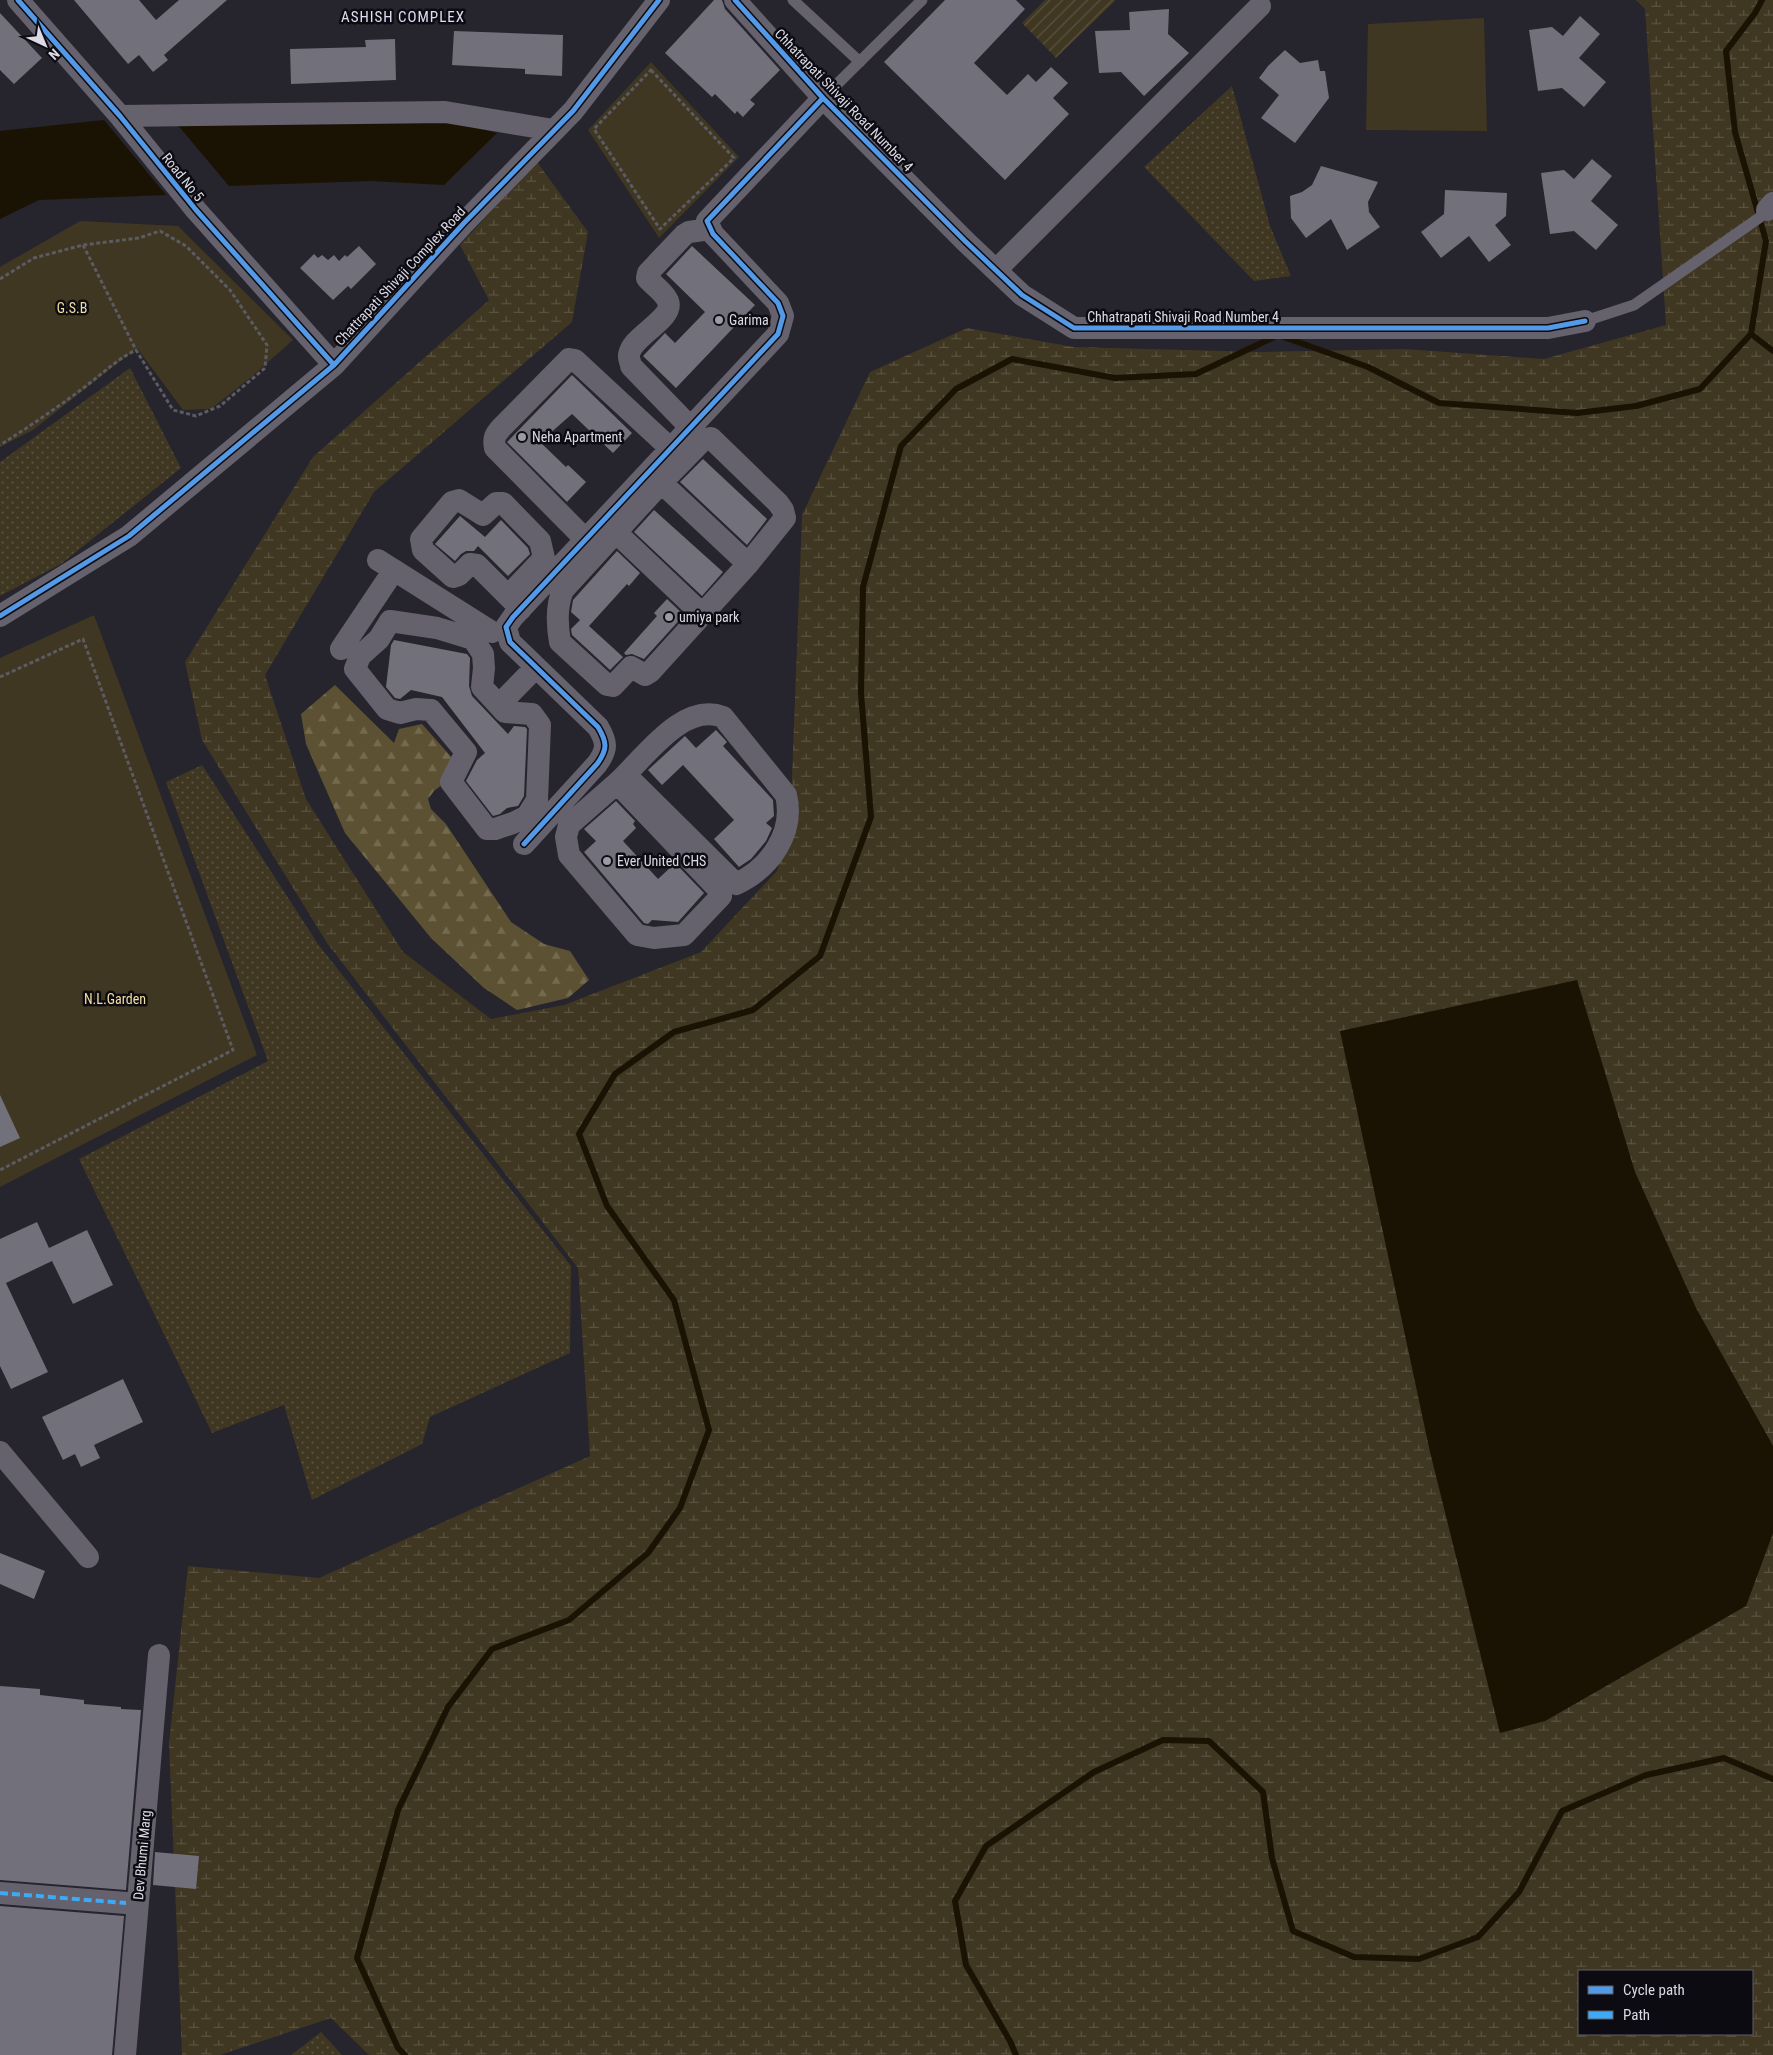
<svg xmlns="http://www.w3.org/2000/svg" width="1773" height="2055" font-family="'Roboto Condensed',sans-serif">
  <style>
    .grass { fill: url(#grass-dots) }
    .forest { fill: url(#forest-firs) }
    .wetland { fill: url(#wetland-marsh); fill-rule: evenodd }
    .park { fill: #3f3721 }
    .garden { fill: url(#garden-furrows) }
    .water { fill: #1a1304 }
    .lines { fill: none; stroke-linecap: round; stroke-linejoin: round }
    .stream { stroke: #1a1304; stroke-width: 6 }
    .building { fill: #72707b }
    .path { stroke: #5c5a63; stroke-width: 3; stroke-dasharray: 4 2.5; stroke-linecap: butt }
    .service { stroke: #65626d; stroke-width: 11 }
    .minor { stroke: #65626d; stroke-width: 22 }
    .quiet { stroke: #3fa9f5; stroke-width: 4; stroke-dasharray: 8 4; stroke-linecap: butt }
    .cycleway-casing { stroke: #0c0b12; stroke-width: 8 }
    .cycleway { stroke: #5399e6; stroke-width: 5 }
    .poi-dot { fill: #9c9aa4; stroke: #0c0b12; stroke-width: 2 }
    .labels { text-anchor: middle; stroke-width: 5; stroke-linejoin: round; paint-order: stroke }
    .street-label { font-size: 14px; fill: #dcdae4; stroke: #0c0b12 }
    .park-label { font-size: 14px; fill: #f3df9f; stroke: #0c0b12 }
    .poi-label { font-size: 14px; fill: #dcdae4; stroke: #0c0b12; text-anchor: start }
    .neighbourhood-label { font-size: 15px; letter-spacing: 1px; fill: #e0dcf1; stroke: #0c0b12 }
  </style>
  <defs>
    <pattern id="grass-dots" width="8" height="8" patternUnits="userSpaceOnUse" patternTransform="scale(1.25)"><rect width="8" height="8" fill="#3f3721"/><path d="M2 2h.1M6 6h.1" fill="none" stroke="#5a5341" stroke-width="1.8" stroke-linecap="round"/></pattern>
    <pattern id="forest-firs" width="22" height="20" patternUnits="userSpaceOnUse" patternTransform="scale(1.25)"><rect width="22" height="20" fill="#5c5233"/><path d="M5 1l3.5 6h-7zM16 11l3.5 6h-7z" fill="#736a50"/></pattern>
    <pattern id="wetland-marsh" width="20" height="14" patternUnits="userSpaceOnUse" patternTransform="scale(1.25)"><rect width="20" height="14" fill="#3f3721"/><path d="M1 5h8M5 5V1M11 12h8M15 12V8" fill="none" stroke="#5a5341"/></pattern>
    <pattern id="garden-furrows" width="10" height="10" patternUnits="userSpaceOnUse" patternTransform="scale(1.25)"><rect width="10" height="10" fill="#3f3721"/><path d="M-1 1l2-2M0 10L10 0M9 11l2-2" fill="none" stroke="#5a5341"/></pattern>
  </defs>
  <rect width="100%" height="100%" fill="#26242c"/>
  <path class="grass" d="M1232,86L1270,226L1291,276L1254,281L1144,167Z
    M130,368L181,468L61,564L0,596V462Z
    M202,765L318,944L571,1266L570,1353L430,1417L422,1444L312,1500L284,1405L212,1433L79,1159L268,1061L166,782Z
    M321,2032L342,2055H291Z"/>
  <path class="forest" d="M335,685L394,743L399,729L422,724L462,769L434,791L428,799L431,809L446,824L511,922L544,944L570,951L589,980L568,998L517,1010L484,988L431,938L345,833L306,744L301,714Z"/>
  <path class="wetland" d="M1636,0H1773V2055H369L331,2018L220,2055H182L169,1743L188,1566L319,1578L590,1456L578,1268L327,943L202,740L185,662L313,457L489,300L460,245L537,162L588,232L572,322L374,492L265,675L306,799L403,952L491,1019L564,1005L701,952L777,871L791,804L802,515L870,372L967,328L1074,347L1263,352L1405,349L1544,359L1666,325L1645,9ZM1579,1971H1752V2034H1579Z"/>
  <path class="park" d="M1484,18L1487,131L1366,130L1368,24Z
    M651,62L739,157L659,238L588,130Z
    M80,221L178,226L293,340L250,378L211,409L183,410L137,348L33,430L0,447V267Z
    M94,615L257,1055L0,1187V658Z"/>
  <path class="garden" d="M1045,0H1116L1056,58L1022,23Z"/>
  <path class="water" d="M442,119L497,133L444,185L371,181L229,186L176,123Z
    M104,120L166,195L39,200L0,219V131Z
    M1577,980L1635,1172L1696,1308L1773,1446V1533L1746,1606L1545,1721L1500,1733L1430,1452L1340,1031Z"/>
  <g class="lines">
    <path class="stream" d="M1762,0L1755,13L1726,51L1735,132L1766,241L1751,334L1773,351
      M405,2055L398,2048L357,1958L398,1810L448,1707L492,1649L569,1620L648,1553L680,1508L709,1430L674,1300L607,1206L579,1134L615,1074L674,1032L753,1010L820,956L871,817L861,693L863,587L901,446L956,389L1012,359L1115,378L1196,374L1278,335L1368,367L1439,403L1577,413L1636,406L1700,389L1751,334
      M1016,2055L1010,2041L966,1965L955,1901L986,1846L1094,1772L1163,1740L1209,1741L1263,1792L1272,1858L1293,1931L1354,1957L1419,1959L1478,1937L1519,1892L1562,1811L1646,1775L1724,1758L1773,1779"/>
  </g>
  <path class="building" d="M74,0H139L156,20L179,0H227L164,55L168,60L153,72L139,55L128,64Z
    M714,0H722L725,9L780,70L750,100L755,104L743,117L737,111L735,114L715,94L712,97L665,53Z
    M945,0H1016L1025,9L974,63L1007,95L1028,74L1036,82L1051,67L1068,83L1053,98L1069,114L1005,180L884,62Z
    M1169,9L1168,34L1189,53L1144,96L1121,72L1099,73L1095,31L1130,30L1129,12Z
    M0,13L42,58L14,84L0,70Z
    M1580,16L1600,34L1579,58L1606,82L1584,107L1562,88L1538,91L1529,30L1552,27L1563,36Z
    M454,31L563,35L562,76L525,74V69L452,65Z
    M395,39L396,80L291,84L290,49L366,47L365,40Z
    M1285,50L1300,63L1318,60L1320,71H1325L1329,98L1295,143L1261,118L1279,95L1259,78L1268,66Z
    M1592,159L1612,176L1591,201L1618,225L1596,250L1574,231L1550,234L1541,173L1564,170L1574,179Z
    M1321,166L1378,182L1368,202L1369,212L1380,227L1347,250L1331,219L1306,238L1291,218L1290,196L1302,192L1312,185Z
    M1445,190L1507,193L1506,216L1495,225L1511,245L1489,262L1469,236L1441,258L1421,232L1444,214Z
    M359,246L376,264L351,289L348,286L333,300L300,268L314,254L318,258L322,255L328,260L334,255L339,261L345,255L347,257Z
    M692,246L755,305L676,388L643,356L665,333L675,343L705,312L666,274Z
    M572,375L632,433L613,453L572,414L540,442L566,467L568,465L586,482L567,502L507,442Z
    M703,459L767,519L747,545L680,482Z
    M654,510L723,572L702,596L634,532Z
    M460,516L485,537L501,520L528,548L530,554L508,576L478,546L474,551H466L461,554L455,561L435,544Z
    M617,551L640,573L629,586L627,584L589,626L623,657L610,670L572,635L571,629L580,620L571,612L573,600Z
    M667,599L684,615L644,659L632,654L626,655L624,653L657,616L654,613Z
    M394,640L467,654L470,658L469,686L472,696L508,734L514,726L525,727L527,729L524,796L518,806L507,808L500,814L493,816L466,781L477,760L485,753L442,697L411,690L400,699L395,698L386,687L391,645Z
    M716,730L727,742L723,746L773,800L774,816L766,823L772,828L766,841L751,859L739,867L714,839L734,820L683,765L662,785L648,770L685,736L696,748Z
    M616,801L635,821L633,824L636,828L623,841L658,879L672,866L675,869L678,866L704,893L678,922L652,920L648,924L644,923L584,852L596,841L584,829Z
    M0,1095L20,1138L0,1147Z
    M37,1222L49,1248L87,1230L113,1285L73,1304L52,1261L6,1283L48,1372L11,1389L0,1366V1239Z
    M123,1379L143,1422L94,1445L100,1458L81,1467L75,1454L63,1460L42,1417Z
    M0,1553L45,1571L34,1599L0,1584Z
    M0,1686L40,1689V1695L84,1700V1704L121,1707V1709L141,1710L126,1890L0,1880Z
    M155,1852L199,1856L196,1889L153,1885Z
    M0,1906L124,1916L112,2055H0Z"/>
  <g class="lines">
    <path class="path" d="M651,70L734,158L660,229L594,129Z
      M83,245L136,350
      M0,279L34,258L83,245L139,238L160,231L186,246L230,290L267,345L265,368L220,406L196,416L173,410L136,350C116,360 103,373 86,386C58,407 29,427 0,445
      M0,677L83,639L233,1050L0,1170"/>
    <path class="service" d="M793,0L860,62
      M823,98L922,0
      M1585,321L1634,305L1759,218L1767,210"/>
    <path class="minor" d="M18,0L120,116L196,210L334,365
      M735,0L823,98L965,241L1022,295L1074,328H1548L1585,321
      M120,116L445,112L553,130
      M1767,210L1773,203
      M996,270L1260,6
      M691,428L631,366C631,363 628,358 629,355C631,336 675,319 668,301C664,292 653,285 647,278L648,273L684,235L689,232L710,229
      M711,438L778,503L783,510L785,518L748,564L650,672L645,675L631,667L613,686L607,685L560,642C557,625 556,606 563,590L661,483L703,440Z
      M650,472L748,564
      M605,522L702,614
      M586,540L495,448C493,438 495,435 501,428L569,359L575,360L671,449
      M378,560L492,632
      M508,596L544,558L540,541L503,503H496L483,515L459,500L452,502L421,539L423,550L453,577L459,575L470,564L477,565L521,609
      M0,616L129,536L334,365L464,223L573,111L659,0
      M390,621L437,628L473,639L483,654L484,668L482,687L505,712L532,714L540,725L537,800L527,816L513,823L495,829H487L451,782L466,752L431,710L416,709L400,713L387,709L355,669L360,656L379,639Z
      M341,649L394,570
      M499,705L536,667
      M617,783L569,825L566,837L569,855L637,935L654,938L684,935L721,896L719,890L617,783C643,760 682,701 723,717L786,795C795,833 770,868 736,884L626,775
      M524,844L597,764C608,749 607,742 598,727L510,642L506,627L513,617L778,334L783,316L778,303L713,234L707,221L823,98
      M0,1452L88,1557
      M0,1893L126,1903
      M125,2055L159,1655"/>
    <path class="quiet" d="M0,1893L126,1903"/>
    <g class="cycleway-casing">
      <path id="cycleway" d="M18,0L120,116L196,210L334,365
        M735,0L823,98L965,241L1022,295L1074,328H1548L1585,321
        M0,616L129,536L334,365L464,223L573,111L659,0
        M524,844L597,764C608,749 607,742 598,727L510,642L506,627L513,617L778,334L783,316L778,303L713,234L707,221L823,98"/>
    </g>
    <use href="#cycleway" class="cycleway"/>
  </g>
  <g class="poi-dot">
    <circle cx="719" cy="320" r="5"/>
    <circle cx="522" cy="437" r="5"/>
    <circle cx="669" cy="617" r="5"/>
    <circle cx="607" cy="861" r="5"/>
  </g>
  <g class="labels">
    <g class="street-label">
      <text transform="translate(844 100) rotate(46)" y="5">Chhatrapati Shivaji Road Number 4</text>
      <text transform="translate(183 177) rotate(51)" y="5">Road No 5</text>
      <text transform="translate(400 276) rotate(-47)" y="5">Chattrapati Shivaji Complex Road</text>
      <text x="1183" y="322">Chhatrapati Shivaji Road Number 4</text>
      <text transform="translate(142 1855) rotate(-85)" y="5">Dev Bhumi Marg</text>
    </g>
    <g class="park-label">
      <text x="72" y="313">G.S.B</text>
      <text x="115" y="1004">N.L.Garden</text>
    </g>
    <g class="poi-label">
      <text x="729" y="325">Garima</text>
      <text x="532" y="442">Neha Apartment</text>
      <text x="679" y="622">umiya park</text>
      <text x="617" y="866">Ever United CHS</text>
    </g>
    <g class="neighbourhood-label">
      <text x="403" y="22">ASHISH COMPLEX</text>
    </g>
  </g>
  <rect x="1578" y="1970" width="175" height="65" fill="#0c0b12" stroke="#5f5e66"/>
  <rect x="1588" y="1986" width="25" height="8" fill="#5399e6" stroke="#5f5e66"/>
  <text x="1623" y="1995" font-size="15" fill="#dcdae4">Cycle path</text>
  <rect x="1588" y="2011" width="25" height="8" fill="#3fa9f5" stroke="#5f5e66"/>
  <text x="1623" y="2020" font-size="15" fill="#dcdae4">Path</text>
  <g transform="translate(45 45) rotate(136)" stroke="#0c0b12" stroke-width="4" paint-order="stroke">
  <path d="M0-4L9 19L0 12L-9 19Z" fill="#dcdae4"/>
  <text y="-8" font-size="14" font-weight="bold" text-anchor="middle" fill="#dcdae4">N</text>
  </g>
</svg>
